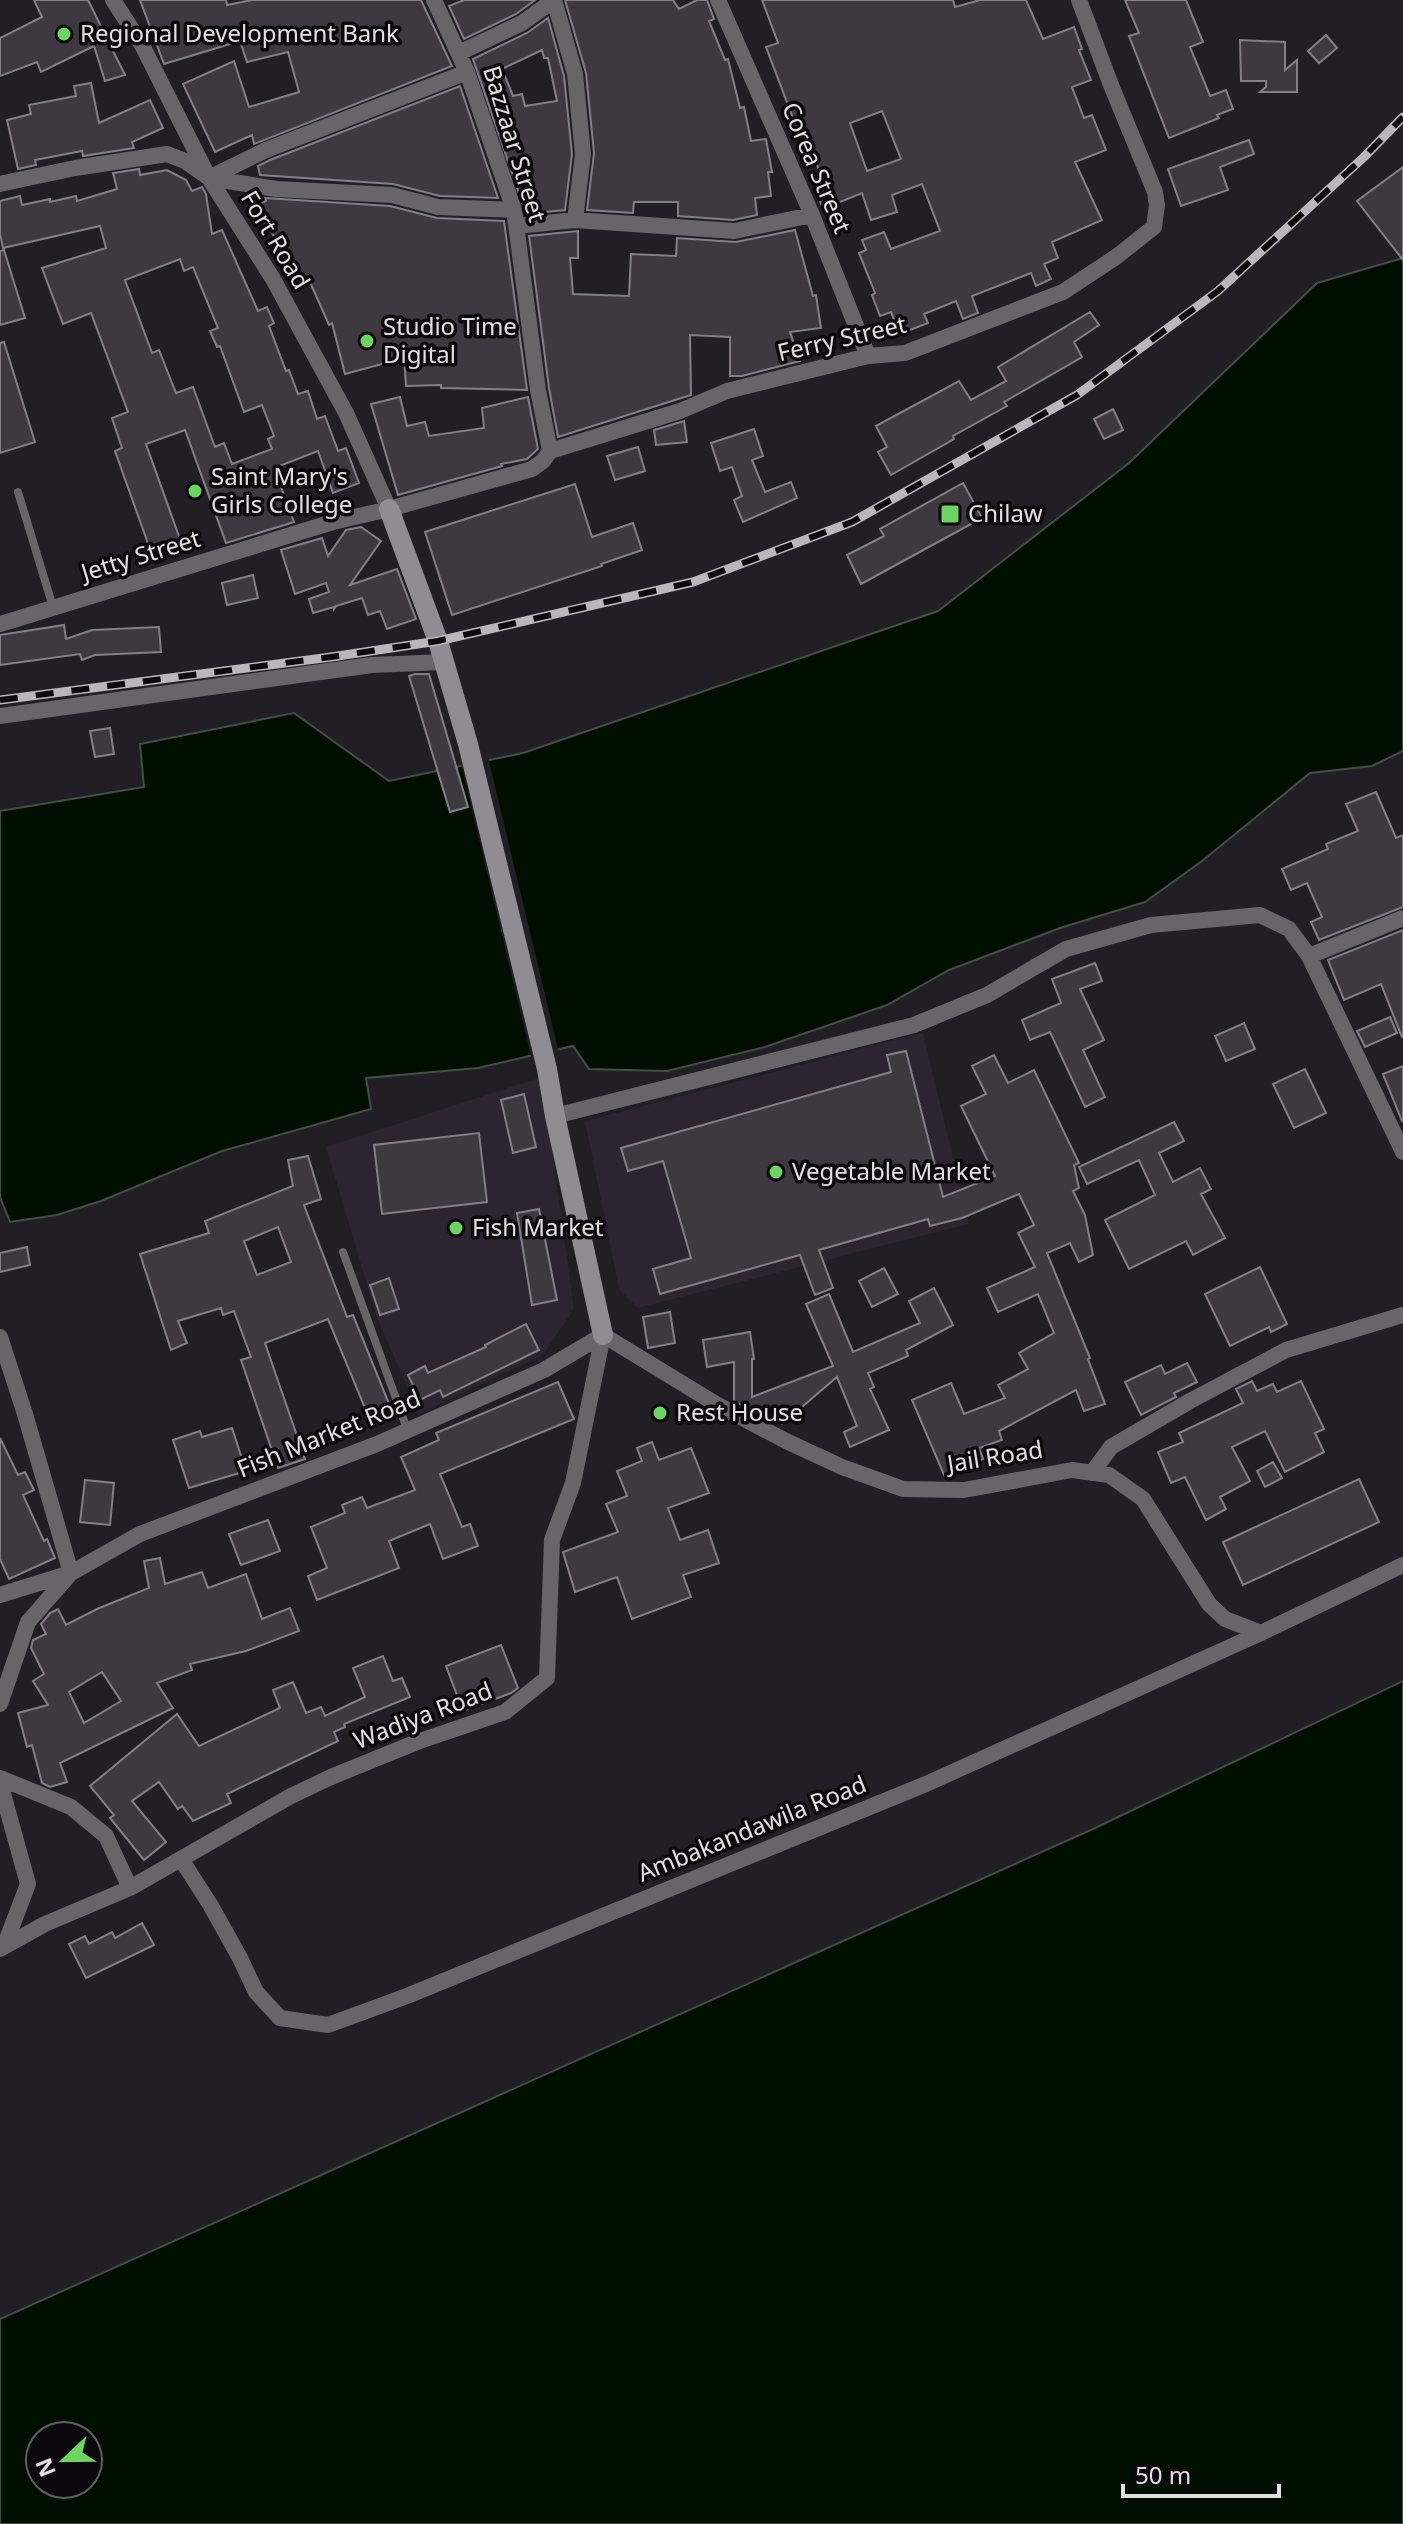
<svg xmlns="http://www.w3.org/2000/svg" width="1403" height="2524" font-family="'Noto Sans',sans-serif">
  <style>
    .built { fill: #2c2431 }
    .water { fill: #000f00; stroke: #444e45; stroke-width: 2; fill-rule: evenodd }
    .pier { fill: #221e25 }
    .building { fill: #3e3941; stroke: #837e88; stroke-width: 2; fill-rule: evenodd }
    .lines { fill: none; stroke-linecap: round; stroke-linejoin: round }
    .lane { stroke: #676569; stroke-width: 8 }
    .street { stroke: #676569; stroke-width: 16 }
    .secondary { stroke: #908c93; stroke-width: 20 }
    .rail-casing { stroke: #b9b6bc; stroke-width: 9 }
    .rail { stroke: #0b090c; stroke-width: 6; stroke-dasharray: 18; stroke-linecap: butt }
    .poi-dot { fill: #6dd361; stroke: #0b090c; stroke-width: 3 }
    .labels { text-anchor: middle; stroke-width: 7; stroke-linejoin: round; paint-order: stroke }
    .poi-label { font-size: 24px; fill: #e3e0e5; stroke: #0b090c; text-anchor: start }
    .street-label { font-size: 24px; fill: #e3e0e5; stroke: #0b090c }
  </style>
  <rect width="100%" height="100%" fill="#221e25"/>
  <path class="built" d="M923,1033L969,1224L638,1308L619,1289L585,1121Z
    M542,1077L574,1309L543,1355L419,1414L377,1318L326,1147Z"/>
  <path class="water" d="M1403,258V751L1372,766L1310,773L1202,861L1145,902L1060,928L949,970L887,1005L765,1047L667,1071L589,1069L573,1046L478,1068L366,1078L371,1109L222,1151L101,1201L57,1215L10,1222L0,1197V811L144,787L140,744L294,713L389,781L523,753L938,611L1129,463L1317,283Z
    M1403,1681V2524H0V2319L1093,1829ZM88,2436V2484H40V2436Z"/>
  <path class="pier" d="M488,757L559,1053L532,1060L461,763Z"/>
  <path class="building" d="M34,0H88L125,75L105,81L94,46L41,72L37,62L0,76V38L42,17Z
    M140,0H226L227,5L252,0H421L452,66L254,144L252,135L215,152L183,84L234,61L249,107L299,92L288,52L247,62L240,41L164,64Z
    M464,0H535L516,14L464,39L449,6Z
    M565,0H673L679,9L697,0H707L714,19L709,21L725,60L728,59L740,108L744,107L751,141L766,139L772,172H768L771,196L755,198L757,215L733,220L678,216V202H634L633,213L587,210L594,153L586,73Z
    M762,0H953L955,7L980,0H1026L1043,39L1074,27L1082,49L1079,50L1091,80L1072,87L1084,118L1092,115L1106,150L1075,162L1102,220L1052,242L1058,258L1044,264L1051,279L1036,286L1031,273L972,296L978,313L963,319L956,301L924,314L928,323L900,334L891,312L880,316L872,295L875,293L859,253L866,250L862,240L884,232L891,249L940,231L922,184L892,195L897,212L871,220L862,193L823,209L815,189L824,185L803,124L796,126L766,47L778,43ZM882,111L901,159L867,171L850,123Z
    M1125,0H1186L1203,42L1190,47L1210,96L1226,90L1233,109L1217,115L1219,118L1169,138L1129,36L1139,33Z
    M548,18L564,76L572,154L565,210L526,214L473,59L527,33ZM542,50L544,58H548L557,101L525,106L522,94L513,96L502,69Z
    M1326,35L1337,48L1319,63L1308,51Z
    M1240,40L1285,42V70L1297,60V92H1260L1266,87V81H1241Z
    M91,83L99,123L150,100L163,128L132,142L134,148L83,156L82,151L35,160L36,165L18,169L7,120L31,114L29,105L76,96L74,86Z
    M460,86L498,198L440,196L393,184L260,175L258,166L270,160Z
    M1249,140L1254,154L1220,167L1228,190L1181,206L1168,169Z
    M1403,167V260L1357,201Z
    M139,169L140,175L167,170L186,180L192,191L202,187L206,194L212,234L222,230L258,311L267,307L274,323L269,326L286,371L289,370L298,394L308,391L317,419L325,416L338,451L346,448L359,483L333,493L318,451L274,468L294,522L226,543L185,430L146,444L181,542L151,552L115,451L122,448L112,418L128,412L91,313L63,324L42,268L106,248L100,226L3,248L0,234V201L20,196L22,205L50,199V202L76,196L77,201L117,189L113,173ZM180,259L184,271L193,267L218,328L210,331L217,347L220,346L244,412L262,405L274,436L268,439L272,449L232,464L224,443L215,447L193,387L176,393L159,350L152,353L125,280Z
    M265,198L390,206L437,218L504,221L527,390L441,388V385L406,386L404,358L345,374L332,323L329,325L310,282L299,287L293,274L291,275L270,228L267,229L257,205L266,201Z
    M795,230L813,296L816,295L821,328L790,332L800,361L742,376H730V337L690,335L691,395L558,437L549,388L529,236L578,231V258H570L573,294L629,296L631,254L676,256L677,238L736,242Z
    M4,250L25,318L0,325V251Z
    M1090,312L1099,325L1074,342L1082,357L1004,402L1007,406L953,436L954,439L891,475L878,452L887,447L876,426L959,381L971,400L1006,381L998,367Z
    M4,342L35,442L0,453V343Z
    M400,397L407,426L425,422L429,436L484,428L482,408L528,397L538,449L527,459L501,464L502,466L398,495L371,404Z
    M1113,409L1123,430L1104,439L1094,419Z
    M684,421L687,442L656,445L654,430Z
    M754,429L763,456L752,460L765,492L791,482L797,498L743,522L734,500L742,496L732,467L720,471L711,443Z
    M638,447L645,471L615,480L607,456Z
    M963,483L982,518L861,584L847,555L884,536L880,529Z
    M575,484L592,537L633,523L642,550L601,564L602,566L452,615L425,532Z
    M361,527L381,541L350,585L397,569L416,619L387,629L380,611L368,615L362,598L336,606L334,609V607L313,613L309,599L329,592L326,583L295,594L281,550L322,538L328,556L346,530Z
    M253,575L258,598L227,605L222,583Z
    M64,625L66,639L92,630L159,627L161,652L95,655L82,660L80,654L0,665V635Z
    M415,674H429L468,807L450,812L409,676Z
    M110,728L114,754L95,757L90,731Z
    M1376,792L1396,838L1403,835V907L1319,940L1311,922L1322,917L1307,883L1291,890L1282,869L1328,849L1326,844L1358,831L1346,804Z
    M1403,930V1037H1402L1381,984L1344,1000L1328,960Z
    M1095,963L1102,981L1080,989L1104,1040L1083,1050L1105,1097L1085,1107L1050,1032L1030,1040L1022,1020L1061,1003L1052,979Z
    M1390,1017L1397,1033L1365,1047L1357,1031Z
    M1244,1023L1255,1049L1226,1061L1215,1036Z
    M906,1051L943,1197L995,1176L961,1106L986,1094L972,1066L994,1055L1008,1083L1034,1070L1079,1163L1074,1165L1079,1188L1073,1191L1085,1215L1093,1255L1079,1262L1070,1243L1047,1253L1090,1358L1088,1359L1105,1404L1084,1411L1076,1390L999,1431L1002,1440L979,1448L983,1459L944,1475L912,1400L951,1383L964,1414L1005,1398L998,1385L1028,1369L1019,1353L1054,1333L1038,1294L998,1312L987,1288L1035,1267L1018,1233L1034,1225L1019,1194L962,1218L930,1226L928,1219L819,1250L833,1288L815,1295L800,1255L660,1294L653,1269L691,1258L663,1161L628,1171L621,1148L891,1072L887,1055Z
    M1403,1066V1121H1402L1383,1074Z
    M1305,1069L1326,1113L1294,1128L1273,1084Z
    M524,1094L536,1147L513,1153L501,1100Z
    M1174,1122L1184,1141L1159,1153L1173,1182L1200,1168L1211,1189L1201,1194L1225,1238L1193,1255L1186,1241L1129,1269L1105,1220L1155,1195L1139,1160L1087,1184L1079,1167Z
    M479,1133L487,1202L382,1214L374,1145Z
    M308,1156L321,1199L304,1205L347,1317L353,1315L394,1416L372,1425L328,1319L265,1343L305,1459L278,1468L241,1360L251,1357L234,1311L223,1315L221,1308L178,1321L187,1343L171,1350L140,1254L209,1233L205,1221L293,1186L288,1160ZM278,1227L291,1262L257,1275L244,1241Z
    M539,1209L557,1300L532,1305L517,1213Z
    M27,1247L30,1265L0,1272V1253Z
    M1260,1267L1287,1324L1271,1332L1269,1327L1230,1346L1205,1294Z
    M884,1268L898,1294L872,1307L859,1281Z
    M389,1278L399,1309L380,1315L370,1285Z
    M934,1288L953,1325L906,1350L908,1356L868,1373L874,1387L870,1389L889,1430L850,1447L844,1432L857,1426L837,1377L782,1424L774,1409H749L734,1401V1362L707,1367L703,1340L750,1332L754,1359H752V1397L833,1366L806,1304L829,1294L853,1352L920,1323L909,1301Z
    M670,1312L675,1343L648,1348L643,1317Z
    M526,1324L539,1350L443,1397L440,1390L420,1400L408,1375L425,1366L428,1373L486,1347L485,1345Z
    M1187,1363L1197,1382L1174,1393L1176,1397L1141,1415L1125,1382L1161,1365L1165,1374Z
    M1252,1381L1257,1391L1273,1384L1277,1392L1301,1381L1324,1429L1315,1433L1324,1452L1285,1472L1265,1431L1232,1447L1250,1481L1220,1497L1226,1509L1206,1520L1185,1477L1171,1483L1158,1452L1183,1442L1179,1433L1243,1403L1236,1389Z
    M558,1382L574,1419L440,1474L462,1527L470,1524L478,1546L443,1559L430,1524L389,1541L399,1568L317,1600L308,1576L327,1568L311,1527L345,1513L342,1505L362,1497L367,1508L415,1490L401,1457L439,1440L436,1433Z
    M232,1428L246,1471L189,1488L173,1440L200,1431L202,1437Z
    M0,1438L18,1475L25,1472L34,1490L23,1495L44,1541L47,1539L55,1558L9,1579L0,1559Z
    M652,1442L659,1460L691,1448L709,1493L668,1508L680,1540L708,1530L719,1563L683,1575L691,1597L632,1619L617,1577L575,1592L563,1552L618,1532L606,1504L627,1496L617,1471L642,1461L637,1448Z
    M1273,1462L1282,1478L1265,1487L1257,1471Z
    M1359,1479L1379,1522L1243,1585L1223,1542Z
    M85,1480L114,1483L110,1525L80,1522Z
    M268,1520L280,1551L241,1565L229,1534Z
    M160,1558L165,1584L202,1572L208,1588L246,1574L262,1619L290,1608L299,1631L246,1651L190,1664L192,1670L157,1683L173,1708L60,1763L67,1782L50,1787L42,1783L32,1745L27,1747L18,1713L48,1705L33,1681L44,1674L31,1648L33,1640L46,1634L41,1624L50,1613L58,1609L66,1625L97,1609L149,1588L144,1561ZM102,1672L121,1701L84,1723L69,1692Z
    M501,1645L518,1688L511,1693L463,1711L446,1666Z
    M383,1656L393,1681L402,1678L410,1697L344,1724L345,1727L334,1732L338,1741L227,1794L231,1803L193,1821L182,1806L178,1809L159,1782L132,1801L166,1842L144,1860L110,1818L114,1815L90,1786L177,1714L199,1746L280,1708L273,1690L293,1682L306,1713L321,1707L325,1716L365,1697L353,1668Z
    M142,1923L154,1945L86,1978L69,1944L85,1936L89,1944L112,1932L115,1938Z"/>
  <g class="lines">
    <path class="lane" d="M18,492L53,607
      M343,1252L407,1429"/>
    <path class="street" d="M113,0L142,45L209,178L273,279L346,413L389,509
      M434,0L467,72L514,210L538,390L550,451
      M554,0L575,74L583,154L575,220
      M718,0L812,215L868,356
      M459,53L522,23L554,0
      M209,178L266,150L467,72
      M0,184L75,168L167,154L185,161L209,178L276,189L392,195L438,207L514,210
      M517,226L575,220L734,231L812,215
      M0,624L333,522L389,509L532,469L543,461L550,451L680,411L727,391L868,356L905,353L1063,292L1116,257L1154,227L1157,205L1155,192L1111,85L1079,0
      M0,716L372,665L444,662
      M1309,956L1403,918
      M555,1116L914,1025L987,995L1066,949L1151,925L1260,915L1289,929L1309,956L1403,1152
      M603,1335L716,1404L786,1441L842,1467L903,1489L964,1490L1072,1470L1109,1475L1143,1499L1209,1604L1225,1619L1261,1633
      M0,1337L25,1414L71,1573L28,1622L0,1704
      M1092,1473L1111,1447L1190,1401L1286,1350L1403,1315
      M0,1595L71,1573L140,1534L377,1444L544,1370L603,1335
      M0,1778L71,1807L106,1836L130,1888
      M0,1783L28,1884L4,1947
      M181,1859L211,1906L240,1958L256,1992L280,2018L328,2025L407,1996L926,1784L1261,1633L1403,1565
      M0,1949L45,1924L130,1888L291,1796L331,1777L417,1742L505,1712L547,1678L552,1540L573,1483L603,1335"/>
    <path class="secondary" d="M389,509L438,641L468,744L547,1069L555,1116L603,1335"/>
    <g class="rail-casing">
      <path id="rail" d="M0,700L331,657L438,641L693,582L852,522L1077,395L1218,291L1364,157L1403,117"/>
    </g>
    <use href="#rail" class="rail"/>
  </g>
  <g class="poi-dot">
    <circle cx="64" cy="34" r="8"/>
    <circle cx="367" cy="341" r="8"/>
    <circle cx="195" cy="491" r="8"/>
    <rect x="940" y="504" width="20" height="20" rx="4"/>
    <circle cx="776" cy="1172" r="8"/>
    <circle cx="456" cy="1228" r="8"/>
    <circle cx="660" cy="1413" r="8"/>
  </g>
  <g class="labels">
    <g class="poi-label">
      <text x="80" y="42">Regional Development Bank</text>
      <text x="383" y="335">Studio Time<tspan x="383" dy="28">Digital</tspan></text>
      <text x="211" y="485">Saint Mary's<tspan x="211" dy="28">Girls College</tspan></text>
      <text x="968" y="522">Chilaw</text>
      <text x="792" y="1180">Vegetable Market</text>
      <text x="472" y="1236">Fish Market</text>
      <text x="676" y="1421">Rest House</text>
    </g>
    <g class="street-label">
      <text transform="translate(514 144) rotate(73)" y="8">Bazzaar Street</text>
      <text transform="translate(816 168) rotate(67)" y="8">Corea Street</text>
      <text transform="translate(275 240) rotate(59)" y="8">Fort Road</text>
      <text transform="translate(842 339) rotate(-13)" y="8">Ferry Street</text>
      <text transform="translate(141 556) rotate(-17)" y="8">Jetty Street</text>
      <text transform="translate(329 1434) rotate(-22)" y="8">Fish Market Road</text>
      <text transform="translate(995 1457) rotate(-9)" y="8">Jail Road</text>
      <text transform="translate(423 1716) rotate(-21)" y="8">Wadiya Road</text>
      <text transform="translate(752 1829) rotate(-22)" y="8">Ambakandawila Road</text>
    </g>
  </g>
  <g transform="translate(64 2460) rotate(248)"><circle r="38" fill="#0b090c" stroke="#615f63" stroke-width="2"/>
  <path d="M0-6L14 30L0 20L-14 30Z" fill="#6dd361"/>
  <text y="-12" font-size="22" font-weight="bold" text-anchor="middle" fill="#e3e0e5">N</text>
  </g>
  <path d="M1123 2484v12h156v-12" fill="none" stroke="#e3e0e5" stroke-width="4"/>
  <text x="1135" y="2484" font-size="24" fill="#e3e0e5" stroke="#0b090c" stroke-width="6" paint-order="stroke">50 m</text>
</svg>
